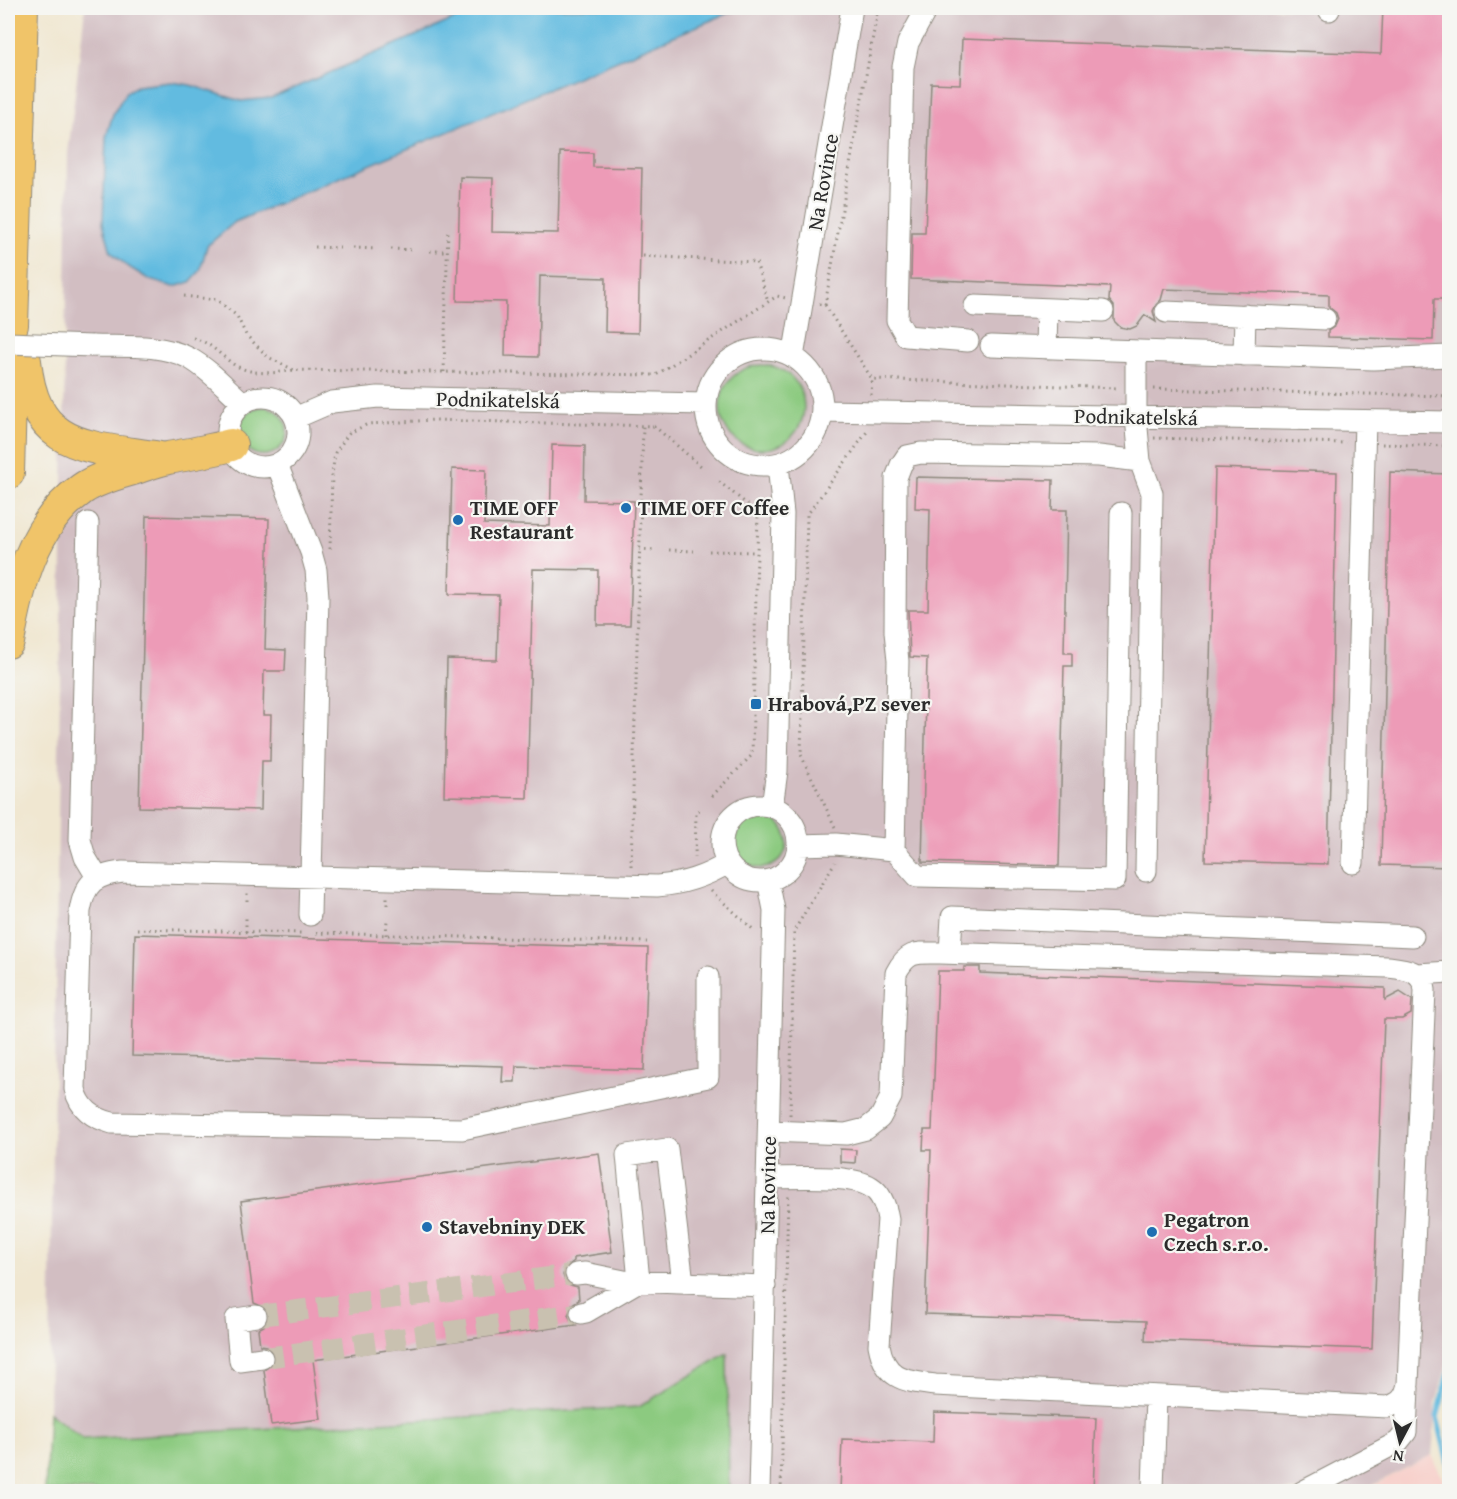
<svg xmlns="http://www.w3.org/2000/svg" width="1457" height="1499" font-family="'Gentium Book Plus',serif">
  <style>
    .built { fill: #f7d0cb }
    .industrial { fill: #d2bec2 }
    .green { fill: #8cca80; stroke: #5c7a56; stroke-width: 1.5 }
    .water { fill: #62bbe0; stroke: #467386; stroke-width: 1.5 }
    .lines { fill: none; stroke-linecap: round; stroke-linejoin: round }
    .stream { stroke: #62bbe0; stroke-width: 5 }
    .building { fill: #ed9bb7 }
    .minor-tunnel { stroke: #c9c1b0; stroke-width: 21; stroke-dasharray: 21 10; stroke-linecap: butt }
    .minor-casing { stroke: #8e897e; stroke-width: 23 }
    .highway-casing { stroke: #8e897e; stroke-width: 34 }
    .path { stroke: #8e897e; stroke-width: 3; stroke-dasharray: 1.5 4.5; stroke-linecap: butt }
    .minor { stroke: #fff; stroke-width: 21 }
    .highway { stroke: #f0c469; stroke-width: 32 }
    .minor-bridge-casing { stroke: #8e897e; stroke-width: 23; stroke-linecap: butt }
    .minor-bridge { stroke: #fff; stroke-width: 21 }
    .poi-dot { fill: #1f6fb2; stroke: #f6f6f2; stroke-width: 2 }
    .labels { text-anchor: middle; stroke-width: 4.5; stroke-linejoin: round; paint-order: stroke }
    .street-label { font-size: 21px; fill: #2b2b2b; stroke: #f6f6f2 }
    .poi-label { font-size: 21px; font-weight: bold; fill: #2b2b2b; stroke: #f6f6f2; text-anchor: start }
  </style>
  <rect width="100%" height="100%" fill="#f6f6f2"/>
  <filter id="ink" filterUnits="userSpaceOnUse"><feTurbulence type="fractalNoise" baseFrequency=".0167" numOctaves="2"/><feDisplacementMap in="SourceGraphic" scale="12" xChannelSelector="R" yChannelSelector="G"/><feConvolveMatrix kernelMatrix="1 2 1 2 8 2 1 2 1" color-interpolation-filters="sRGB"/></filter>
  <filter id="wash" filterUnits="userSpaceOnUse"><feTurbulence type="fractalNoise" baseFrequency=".008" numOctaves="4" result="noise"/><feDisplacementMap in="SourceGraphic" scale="24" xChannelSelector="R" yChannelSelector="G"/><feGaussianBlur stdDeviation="1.35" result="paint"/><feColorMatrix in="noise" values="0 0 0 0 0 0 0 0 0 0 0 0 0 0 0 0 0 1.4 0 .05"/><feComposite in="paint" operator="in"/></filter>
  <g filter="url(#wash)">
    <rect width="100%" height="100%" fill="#f0e7d1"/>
    <path class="built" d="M1432,1455L1448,1491L1361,1492Z"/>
    <path class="industrial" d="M85,8H1449L1450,1353L1436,1403L1432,1455L1361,1491H729L727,1354L639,1407L83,1439L49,1413L68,154Z"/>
    <path class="green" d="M720 407a42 42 0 1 1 84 0a42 42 0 1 1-84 0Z
      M239 431a24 24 0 1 1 48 0a24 24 0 1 1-48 0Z
      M735 842a26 26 0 1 1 52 0a26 26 0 1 1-52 0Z
      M727,1353L729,1491H45L49,1413L83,1439L639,1407Z"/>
    <path class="water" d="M480,8H740L235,222L207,246L200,271L190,282L174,287L150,280L127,266L111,252L103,223L106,137L113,114L126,92L137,86L171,82L190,85L241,101L271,98Z"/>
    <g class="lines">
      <path class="stream" d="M1450,1370L1437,1417L1450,1471"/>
    </g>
    <g id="blocks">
      <path class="building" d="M1383,8H1449V299H1434L1433,340L1328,337V331L1335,326L1338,319L1336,313L1329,307V295L1164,289L1161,300L1156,305L1153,311L1156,322L1145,315L1137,326L1130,329L1120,327L1114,321V306L1109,300L1110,287L911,279L912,233H925L931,83L960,84L962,39L1381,54Z
        M560,152L593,153V167L642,168L638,333L605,332L606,278L540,276L538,357L505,356L506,302L457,301L460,177L493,178L492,232L558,233Z
        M552,445L585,446L584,500L634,501L630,625H597L598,570L533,569L527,798L444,796L447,659L497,660L499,595L449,594L452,469L486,470L484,524L550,526Z
        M1215,468L1337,472L1328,864L1205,861Z
        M1390,472L1449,474V867L1381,865Z
        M916,477L1053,480L1052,510H1067L1064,653H1072V666H1064L1059,866L922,862L927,658L910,657L908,610H928L930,509L915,508Z
        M146,516L269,519L265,649L286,650L285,671H264L263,715H271L270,761H262L261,810L139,807Z
        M135,934L648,948L644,1070L516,1066L515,1082H502L503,1066L132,1056Z
        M964,967H980V973L1385,988V1000L1400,992L1412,1000L1411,1014L1402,1019H1384L1372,1349L1145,1341L1146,1321L925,1314L931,1150H923L924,1130H932L938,971H964Z
        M840,1149L856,1150L855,1163L840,1162Z
        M599,1153L612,1252L574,1258V1261L565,1268L563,1275L565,1281L570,1285L578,1287L579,1300L572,1304L568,1315L571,1321L576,1325L313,1360L321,1419L271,1425L264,1370L274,1363V1356L267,1346L260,1345L258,1329L264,1326L269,1315L266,1308L254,1303L241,1201Z
        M934,1412L1096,1418L1093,1491H840L842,1439L933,1442Z"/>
    </g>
  </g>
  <g filter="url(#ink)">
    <use href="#blocks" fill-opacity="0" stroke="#8e897e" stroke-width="1.5"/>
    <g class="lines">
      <path class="minor-tunnel" d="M256,1316L576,1274
        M262,1358L581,1313"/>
      <g class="minor-casing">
        <path id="minor" d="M927,8L908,43L903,67L897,320L906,336L968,341
          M1329,10V8
          M975,306L1103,311
          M1166,312L1325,319
          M92,346C124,347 160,343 189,358C209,369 226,388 243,403
          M991,346L1373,359L1450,356
          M1046,348L1047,309
          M706 407a58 58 0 1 1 116 0a58 58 0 1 1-116 0Z
          M1136,352V417L1140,461L1152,493L1146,871
          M1244,355L1245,315
          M793,357L852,8
          M228 432a35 35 0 1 1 70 0a35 35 0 1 1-70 0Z
          M822,411L1450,422
          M295,418L332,402L378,397L705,404
          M277,464L311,552L316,570L318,597L310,915
          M88,523L80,840L85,857L97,877
          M722 843a38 38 0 1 1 76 0a38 38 0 1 1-76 0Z
          M772,807L777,771L783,514L778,464
          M798,845L836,844L894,850L917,876L1115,880L1121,513
          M894,850L898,661L895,632L896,478L901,465L907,456L921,453L1099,456L1140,461
          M1353,863L1365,421
          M950,953L952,917L1413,936
          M1417,974L1450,972
          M708,977V1077L462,1129L112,1123C93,1118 80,1109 75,1089L80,911C85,882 95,875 123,872L657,886C684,884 705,877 728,863
          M768,1178C793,1178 851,1174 871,1187C882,1194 886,1207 888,1219L879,1345C885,1380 905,1381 935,1385L1388,1407C1401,1402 1405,1398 1408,1384L1425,990C1422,970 1405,969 1388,967L940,953C917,953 908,950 896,973L891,1097L880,1118L866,1129L846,1134L769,1131
          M576,1274L585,1273L624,1281L765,1286
          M581,1313L586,1312L639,1281L627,1155L667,1149L683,1283
          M256,1316L236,1319L240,1361L262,1358
          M759,1492L774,910L768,880
          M1154,1492L1153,1490L1156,1396
          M1302,1492L1398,1442L1406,1432L1408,1388"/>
      </g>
      <g class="highway-casing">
        <path id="highway" d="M12,325L22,8
          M25,361C34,451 87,446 160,458
          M8,473L11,360
          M8,642C18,586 32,524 82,489C96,479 116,474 133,469C144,465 156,461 168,458C189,454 210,451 231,445"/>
      </g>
      <path class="path" d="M315,247L340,248
        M353,248L377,249
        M391,249L415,250
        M430,251H447
        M643,256L756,262L768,302
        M184,296L217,300L237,316L246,335L268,357L294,370
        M819,304L825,305L878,8
        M825,305L872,379L1118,388
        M193,338C210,342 219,354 233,364C250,375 274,374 294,370L656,375L777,296L786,298
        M444,372L448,228
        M1154,389L1450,396
        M871,395L872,379
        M654,426L702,467
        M1154,438L1346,443
        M1382,444L1450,446
        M330,549L332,475L335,453L349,433L368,424L434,420L653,426
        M639,549L655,550
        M669,550L694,551
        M709,551L757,552
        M712,796L752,755L758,513L717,480
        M835,827L801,755L807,515L869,429
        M695,858L696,813L699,810
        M631,866L643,426
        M711,891L755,931
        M247,901V892
        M387,905V895
        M137,929L303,933
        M246,932V916
        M316,933L647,942
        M386,935L387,920
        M790,1115L794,931L835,862
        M781,1492L788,1196"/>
      <use href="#minor" class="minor"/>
      <use href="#highway" class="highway"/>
      <g class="minor-bridge-casing">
        <path id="minor-bridge" d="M8,343L92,346"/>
      </g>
      <use href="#minor-bridge" class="minor-bridge"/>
    </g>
  </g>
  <g class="poi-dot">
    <circle cx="626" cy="508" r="6"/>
    <circle cx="458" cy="520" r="6"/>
    <rect x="750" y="698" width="12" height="12" rx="3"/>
    <circle cx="427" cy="1227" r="6"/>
    <circle cx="1152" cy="1232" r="6"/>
  </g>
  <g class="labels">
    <g class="street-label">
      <text transform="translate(823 182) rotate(-80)" y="7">Na Rovince</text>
      <text transform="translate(498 400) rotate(1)" y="7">Podnikatelská</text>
      <text transform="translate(1136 417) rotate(1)" y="7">Podnikatelská</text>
      <text transform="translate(768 1185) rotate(-89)" y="7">Na Rovince</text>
    </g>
    <g class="poi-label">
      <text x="470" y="515">TIME OFF<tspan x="470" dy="24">Restaurant</tspan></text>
      <text x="638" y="515">TIME OFF Coffee</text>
      <text x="768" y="711">Hrabová,PZ sever</text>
      <text x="1164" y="1227">Pegatron<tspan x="1164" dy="24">Czech s.r.o.</tspan></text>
      <text x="439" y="1234">Stavebniny DEK</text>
    </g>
  </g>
  <rect width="1457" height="1499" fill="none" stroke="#f6f6f2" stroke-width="30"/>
  <g transform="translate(1400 1442) rotate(187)" stroke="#f6f6f2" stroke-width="4.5" paint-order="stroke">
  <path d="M0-4.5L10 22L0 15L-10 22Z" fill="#2b2b2b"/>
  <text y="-9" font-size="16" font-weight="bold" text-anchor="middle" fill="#2b2b2b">N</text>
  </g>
</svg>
